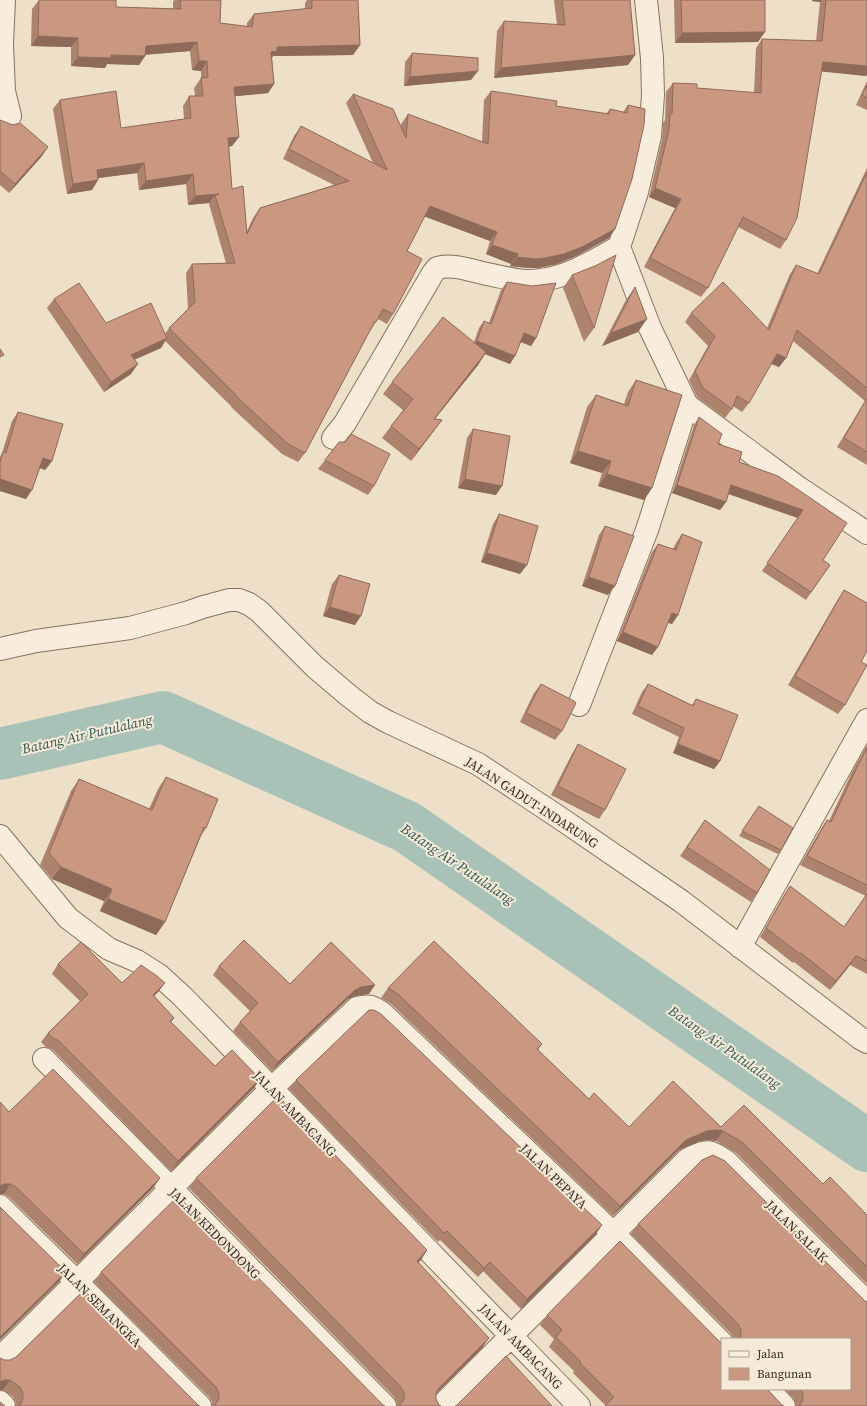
<svg xmlns="http://www.w3.org/2000/svg" width="867" height="1406" font-family="'Source Serif 4',serif">
  <style>
    .lines { fill: none; stroke-linecap: round; stroke-linejoin: round }
    .river { stroke: #a9c2b8; stroke-width: 52 }
    .street-casing { stroke: #89715e; stroke-width: 24 }
    .street { stroke: #f8eddc; stroke-width: 22 }
    .wall { fill: #ae836e }
    .shaded-wall { fill: #8d6a5a }
    .building { fill: #ca9880; stroke: #8d6a5a }
    .labels { text-anchor: middle; stroke-width: 4; stroke-linejoin: round; paint-order: stroke }
    .street-label { font-size: 13px; fill: #3a2b21; stroke: #f5ead8 }
    .water-label { font-size: 14px; font-style: italic; fill: #315953; stroke: #f5ead8 }
  </style>
  <rect width="100%" height="100%" fill="#eddfc8"/>
  <g class="lines">
    <path class="river" d="M0,754L163,717L407,827L867,1146"/>
    <g class="street-casing">
      <path id="street" d="M0,118L7,122L10,116L4,91L2,44L4,0
        M619,247L650,328L687,405L799,488L867,533
        M333,438L345,423L433,273L437,268C454,263 475,272 492,275C507,278 524,283 540,280C569,277 594,260 619,247L637,192L650,136L653,95L652,58L646,0
        M0,649L36,641L130,628L186,613L203,607L229,600H239L249,604L259,611L315,667L348,695L370,712L388,722L478,764L557,816L681,901L860,1038L867,1042
        M579,705L647,530L687,405
        M0,836L68,918L109,949L137,961L159,975L183,997L579,1406
        M740,947L867,720
        M44,1059L385,1406
        M0,1206L77,1282L200,1406
        M0,1358L271,1089L357,1008C369,1005 372,1006 382,1013L614,1234L722,1343
        M768,1389L784,1406
        M0,1402L4,1406
        M441,1406L688,1159C708,1150 707,1149 726,1161L867,1302"/>
    </g>
    <use href="#street" class="street"/>
  </g>
  <path class="wall" d="M39,0H116V7L173,9V2L174,0H221L220,23L247,27V23L254,14L305,9V3L307,0H358L360,45L353,55L273,56L272,58L274,84L268,93L235,96L239,137L232,146L229,147L232,189L247,231L253,218L260,208L334,185L283,159L294,136L301,126L373,163L346,103L353,94L401,126V124L408,114L482,142L484,100L491,91L556,106L606,114L610,109L623,112L628,105L615,229L609,238L576,256L557,264L538,268H528L510,266L511,264L486,254L490,241L425,216L407,251L393,314L387,324L378,319L370,331L305,453L298,462L282,454L231,407H232L165,341L161,348L134,359L131,374L104,392L47,308L54,299L106,323L165,334L169,328L188,309L186,273L192,264L226,263L209,204V203L188,205L186,184L139,190L137,173L98,178V180L92,190L67,194L53,109L60,100L121,128L184,119L183,106L189,96H195L194,88L201,78V71L192,70L190,51L145,55V56L139,65L107,64L105,68L71,66V47L31,46L32,9Z
    M554,0H630L635,55L628,65L494,78L497,31L504,21L557,25Z
    M674,0H765L758,42L675,43Z
    M812,0H867L866,76L822,71L786,240L780,249L738,227L708,288L701,297L644,267L675,208L649,197L662,139L663,123L665,120L666,92L673,83L697,88L754,93L756,48L762,39L816,41L820,2L812,1Z
    M412,53L471,80L404,86L405,62Z
    M867,81V110L856,105Z
    M0,120L42,156L9,193L0,185Z
    M867,168V465L837,447L865,401L793,341L786,358L779,367L771,364L749,403L742,412L733,406L732,409L725,418L697,397L689,380L708,346L685,322L691,313L767,328L790,274L796,265L817,274Z
    M572,275L594,328L584,342L563,288Z
    M507,282L536,338L531,346L521,342L510,364L485,354L478,365L435,419L442,420L433,432L411,461L382,438L403,410L383,394L392,382L474,342L479,328L484,321L489,323L501,290Z
    M635,287L638,332L602,346L626,300Z
    M636,380L652,488L644,500L598,486L602,473L570,463L587,407L596,395L624,404L628,392Z
    M18,412L52,461L45,470L40,468L26,499L0,491V457L2,453L12,421Z
    M699,417L718,444L739,462L778,476L823,560L830,565L806,600L762,571L798,518L728,494L726,502L720,510L672,493L694,425Z
    M473,429L496,495L458,488L467,438Z
    M325,460L374,486L368,495L318,469Z
    M499,514L520,574L481,562L493,524Z
    M605,526L608,595L582,586L599,535Z
    M682,534L678,615L672,624L668,623L652,655L617,641L652,552L658,544L673,549L676,543Z
    M339,575L355,625L323,616L332,584Z
    M844,590L861,662L845,705L838,714L788,685L838,599Z
    M541,684L562,731L555,740L520,722L534,693Z
    M648,684L692,705L696,699L720,761L714,769L673,753L679,737L632,714L642,692Z
    M578,744L605,810L599,819L551,795L572,754Z
    M867,745V974L850,965L830,990L794,962L793,963L760,937L784,895L790,886L844,927L866,896L800,865L821,829L827,820L829,821L851,774Z
    M166,777L206,828L201,836L165,922L156,935L100,911L104,901L52,879L40,865L71,791L79,779L149,809L158,789Z
    M759,806L781,850L778,854L739,836Z
    M705,820L757,893L751,902L680,856Z
    M58,964L122,983H165L158,992L154,996L174,1018L171,1022L215,1066L260,1079L254,1088L171,1171L53,1050L46,1047L41,1042L48,1033L80,1001L52,974Z
    M219,966L290,984L369,994L354,996L348,999L272,1071L233,1031L240,1022L250,1011L213,975Z
    M388,988L542,1044L538,1050L589,1099L629,1127H721L823,1184L867,1215V1284L735,1152L716,1141L709,1140L700,1141L679,1150L613,1216L391,1004L381,998Z
    M296,1080L596,1234L521,1309L483,1271L478,1277L440,1240L438,1242L289,1089Z
    M9,1112L160,1178L153,1188L77,1264L9,1197L4,1194Z
    M196,1178L427,1250L418,1263L482,1348L436,1394V1399L439,1405L441,1406H397V1403L394,1397L189,1188Z
    M638,1224L865,1301L867,1406H796V1404L793,1398L785,1389H850V1339H734L731,1334L631,1234Z
    M101,1272L383,1405L385,1406H212V1402L209,1397L94,1282Z
    M547,1315L720,1342L605,1405L573,1373L574,1371L549,1347L554,1339L540,1325Z
    M4,1360L198,1405L200,1406H16V1403L13,1397L3,1390H0Z"/>
  <path class="shaded-wall" d="M813,0H822L820,2L812,1Z
    M765,32L758,42L675,43L682,33Z
    M38,36L78,38L71,47L31,46Z
    M197,42L190,51L139,55L146,46Z
    M360,45L353,55L273,56L270,61L271,52L277,47Z
    M111,55L145,56L139,65L107,64L105,68L71,66L78,57Z
    M635,55L628,65L494,78L501,68Z
    M199,61H207L201,71L192,70Z
    M823,62L867,66V75L866,76L817,71Z
    M478,71L471,80L404,86L410,77Z
    M274,84L268,93L228,97L234,87Z
    M239,137L232,146L221,147L228,138Z
    M48,147L42,156L9,193L15,184Z
    M144,163L137,173L91,179L97,170Z
    M193,174L186,184L139,190L146,181Z
    M98,180L92,190L67,194L73,184Z
    M655,188L681,199L675,208L649,197Z
    M219,194L215,195L209,203L188,205L195,196Z
    M430,206L497,232L490,241L423,216Z
    M615,229L609,238L576,256L557,264L538,268H528L510,266L517,257Z
    M492,245L518,254L511,264L486,254Z
    M647,319L638,332L602,346L611,333Z
    M524,333L536,338L531,346L518,341Z
    M167,338L161,348L125,364L131,355Z
    M477,341L515,356L510,364L485,354L478,365L425,431L471,349Z
    M777,354L786,358L779,367L770,363Z
    M138,364L131,374L104,392L111,382Z
    M442,420L433,432L411,461L419,449Z
    M578,451L611,461L602,473L570,463Z
    M43,458L52,461L45,470L37,467Z
    M607,474L652,488L644,500L598,486Z
    M0,479L32,490L26,499L0,491Z
    M465,479L502,486L496,495L458,488Z
    M677,485L726,502L720,510L672,493Z
    M731,485L803,510L798,518L726,493Z
    M487,553L527,565L520,574L481,562Z
    M589,577L615,586L608,595L582,586Z
    M330,607L361,616L355,625L323,616Z
    M672,613L678,615L672,624L666,622Z
    M623,632L658,647L652,655L617,641Z
    M678,744L720,761L714,769L673,753Z
    M61,867L112,889L104,901L52,879Z
    M108,899L165,922L156,935L100,911Z
    M856,956L850,965L830,990L836,981Z
    M165,983L158,992L146,1004L153,995Z
    M375,985L369,994L354,996L348,999L272,1071L278,1062L355,990L361,987Z
    M260,1079L254,1088L171,1171L178,1161Z
    M716,1130L723,1131L716,1141L709,1140L700,1141L679,1150L613,1216L620,1206L686,1140L707,1131Z
    M160,1178L153,1188L77,1264L84,1254Z
    M4,1184H10L4,1194H0V1186Z
    M602,1225L596,1234L521,1309L527,1299Z
    M427,1250L421,1260L410,1271L417,1261Z
    M490,1262L483,1271L478,1277L484,1268Z
    M66,1272L59,1282L0,1340V1337Z
    M489,1338L482,1348L432,1397L439,1388Z
    M4,1380H10L3,1390H0V1382Z"/>
  <path class="building" d="M39,0H116V7L181,9L180,0H221L220,23L252,27L254,14L312,8V0H358L360,45L277,47V51L271,52L274,84L234,87L239,137L228,138L232,189L243,186L247,234L260,208L349,181L289,149L301,126L387,170L353,94L393,109L406,138L408,114L488,144L491,91L557,101L556,106L609,114L610,109L627,113L628,105L645,109L644,125L632,179L615,229L582,247L564,254L545,258L535,259L517,257L518,254L492,245L497,232L430,206L407,251L422,259L393,314L383,309L376,322L375,321L305,453L288,444L238,398V397L169,328L195,302L192,264L235,263L215,195L219,194L195,196L193,174L146,181L144,163L97,170L98,180L73,184L60,100L116,91L121,128L191,118L189,96H203L201,78L208,77L207,61H199L197,42L146,46L145,56L111,55V58L78,57V38L38,36Z
    M562,0H630L635,55L501,68L504,21L565,25Z
    M681,0H765V32L682,33Z
    M826,0H867V66L823,62L797,218L786,240L743,217L708,288L650,258L681,199L655,188L669,130L670,114H672L673,83L697,84V88L761,93L762,39L822,41Z
    M412,53L478,58V71L410,77Z
    M867,85V98L862,95Z
    M0,120L13,125L20,123L48,147L15,184L0,171Z
    M867,172V388L797,330L786,358L777,354L749,403L737,396L732,409L703,388L695,371L715,336L691,313L723,282L769,330L796,265L819,274Z
    M616,255L594,328L572,275L595,266Z
    M507,282L532,286L556,283L536,338L524,333L515,356L477,341L484,321L491,324Z
    M79,283L106,323L151,303L167,338L131,355L138,364L111,382L54,299Z
    M635,287L647,319L611,333Z
    M443,317L486,352L434,419L442,420L419,449L391,426L413,399L392,382Z
    M0,349L4,355L0,357Z
    M636,380L682,395L652,488L607,474L611,461L578,451L596,395L628,406Z
    M867,398V452L844,438Z
    M18,412L63,424L52,461L43,458L32,490L0,479V462L3,452L6,453Z
    M699,417L722,434L718,444L742,452L739,462L778,476L847,523L823,560L830,565L811,592L767,563L803,510L731,485L726,502L677,485Z
    M473,429L510,436L502,486L465,479Z
    M351,434L390,454L374,486L325,460L339,442H345Z
    M499,514L538,526L527,565L487,553Z
    M605,526L634,536L615,586L589,577Z
    M682,534L702,542L678,615L672,613L658,647L623,632L658,544L676,550Z
    M339,575L370,584L361,616L330,607Z
    M844,590L867,603V651L861,662L867,665L845,705L795,676Z
    M541,684L574,701L576,703L562,731L526,713Z
    M648,684L693,706L696,699L738,715L720,761L678,744L684,728L638,706Z
    M578,744L626,769L605,810L558,786Z
    M867,748V885L807,856L827,820L831,822L858,765Z
    M166,777L218,799L206,828L204,827L165,922L108,899L112,889L61,867L49,853L79,779L152,810Z
    M759,806L793,828L781,850L742,831Z
    M705,820L770,870L757,893L687,847Z
    M790,886L844,927L867,894V961L856,956L836,981L801,953L800,954L766,928Z
    M244,940L290,984L331,942L375,985L361,987L355,990L278,1062L240,1022L258,1003L219,966Z
    M434,941L542,1044L537,1049L589,1099L594,1093L629,1127L673,1081L721,1127L744,1105L823,1184L830,1177L867,1215V1267L742,1142L723,1131L716,1130L707,1131L686,1140L620,1206L398,994L388,988Z
    M81,942L122,983L141,965L157,976L165,983L153,995L174,1018L170,1021L215,1066L232,1050L260,1079L178,1161L59,1041L53,1038L48,1033L88,994L58,964Z
    M369,1010H374L381,1014L602,1225L527,1299L490,1262L484,1268L447,1231L444,1233L296,1080Z
    M53,1069L160,1178L84,1254L16,1187L10,1184H4L0,1186V1102L9,1112Z
    M278,1096L427,1250L417,1261L489,1338L439,1388L436,1393V1399L439,1405L441,1406H399L400,1405L404,1399V1393L401,1387L196,1178Z
    M713,1155L725,1161L865,1301L867,1302V1406H798L800,1405L803,1400V1394L801,1389H850V1339H739L741,1336V1330L738,1324L638,1224L702,1160Z
    M178,1196L383,1405L385,1406H214L215,1405L219,1399V1393L216,1387L101,1272Z
    M0,1207L66,1272L0,1337Z
    M620,1241L720,1342L722,1343V1389H767L782,1405L784,1406H605L614,1397L580,1363L581,1362L556,1337L562,1330L547,1315Z
    M84,1290L198,1405L200,1406H18L20,1405L23,1399V1393L20,1387L10,1380H4L0,1382V1358L4,1360H10L16,1357Z
    M506,1356L552,1406H455L457,1405Z
    M0,1402L5,1406H0Z"/>
  <g class="labels">
    <g class="street-label">
      <text transform="translate(532 802) rotate(33)" y="5">JALAN GADUT-INDARUNG</text>
      <text transform="translate(295 1113) rotate(46)" y="5">JALAN AMBACANG</text>
      <text transform="translate(554 1176) rotate(44)" y="5">JALAN PEPAYA</text>
      <text transform="translate(797 1231) rotate(45)" y="5">JALAN SALAK</text>
      <text transform="translate(215 1233) rotate(45)" y="5">JALAN KEDONDONG</text>
      <text transform="translate(100 1305) rotate(45)" y="5">JALAN SEMANGKA</text>
      <text transform="translate(521 1346) rotate(46)" y="5">JALAN AMBACANG</text>
    </g>
    <g class="water-label">
      <text transform="translate(87 734) rotate(-13)" y="5">Batang Air Putulalang</text>
      <text transform="translate(458 864) rotate(34)" y="5">Batang Air Putulalang</text>
      <text transform="translate(725 1047) rotate(35)" y="5">Batang Air Putulalang</text>
    </g>
  </g>
  <rect x="721" y="1338" width="130" height="52" fill="#f5ead8" stroke="#aa9e8f"/>
  <rect x="729" y="1351" width="20" height="6" fill="#f8eddc" stroke="#aa9e8f"/>
  <text x="757" y="1358" font-size="12" fill="#3a2b21">Jalan</text>
  <rect x="729" y="1368" width="20" height="12" fill="#ca9880" stroke="#aa9e8f"/>
  <text x="757" y="1378" font-size="12" fill="#3a2b21">Bangunan</text>
</svg>
